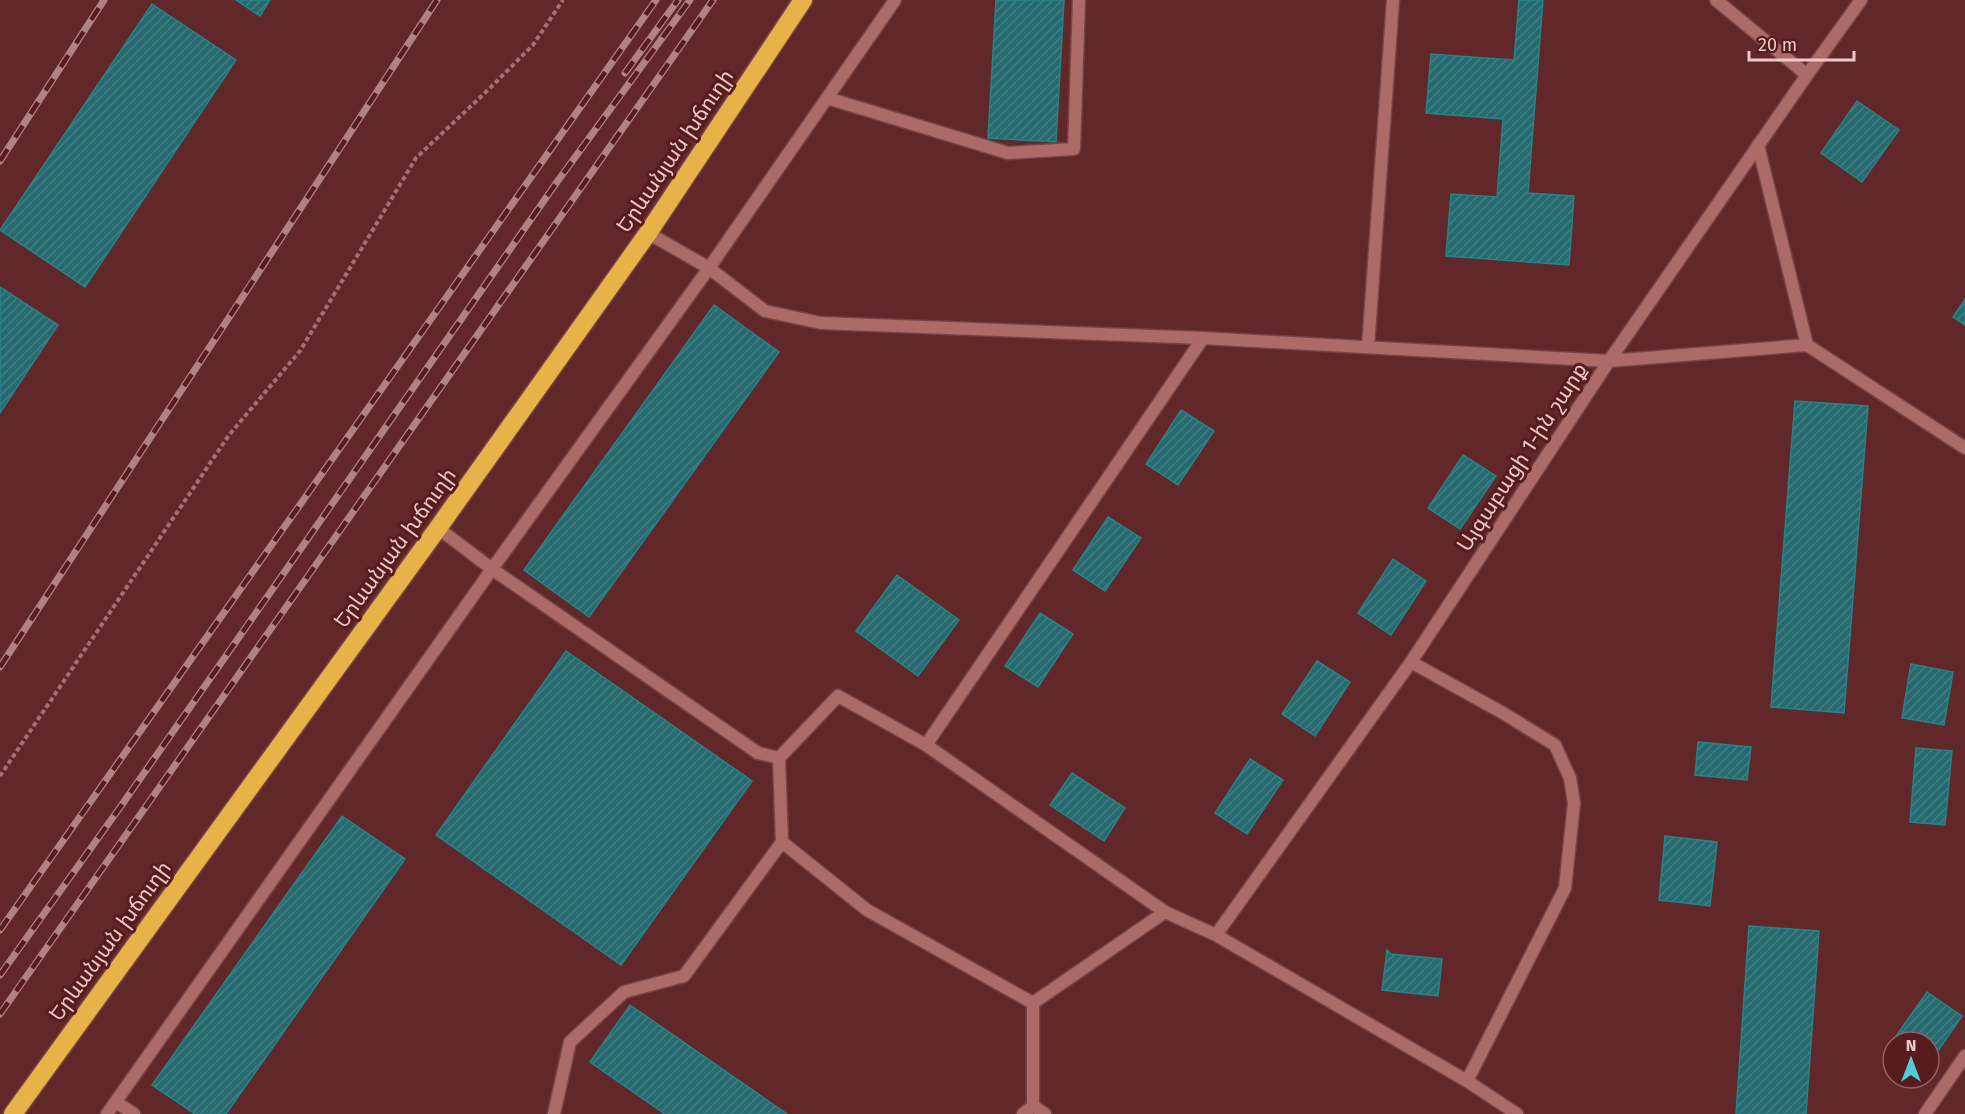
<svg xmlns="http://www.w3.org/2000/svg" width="1965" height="1114" font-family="'Fira Sans','Noto Sans Armenian',sans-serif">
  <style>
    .building { fill: url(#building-hatch); stroke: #24848a; stroke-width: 1.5 }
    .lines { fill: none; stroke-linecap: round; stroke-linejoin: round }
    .lane-casing { stroke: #774446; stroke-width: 15 }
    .street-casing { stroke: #774446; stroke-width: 15 }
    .highway-casing { stroke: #774446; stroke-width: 21 }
    .path { stroke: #a27171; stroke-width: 4; stroke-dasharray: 4.5 3; stroke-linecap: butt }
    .lane { stroke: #ac6a68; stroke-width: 12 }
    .street { stroke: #ac6a68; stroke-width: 12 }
    .highway { stroke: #e7b248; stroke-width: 18 }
    .rail-casing { stroke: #b08281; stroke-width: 7 }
    .rail { stroke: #561c1e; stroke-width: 4.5; stroke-dasharray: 14; stroke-linecap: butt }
    .labels { text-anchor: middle; stroke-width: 6; stroke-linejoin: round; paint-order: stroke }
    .street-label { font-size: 21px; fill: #edc8c6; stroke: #561c1e }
  </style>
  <defs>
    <pattern id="building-hatch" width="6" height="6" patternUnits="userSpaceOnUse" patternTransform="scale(1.5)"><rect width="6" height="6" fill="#256a6f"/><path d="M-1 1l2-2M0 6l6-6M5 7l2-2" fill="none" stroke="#457e82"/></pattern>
  </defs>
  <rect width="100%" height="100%" fill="#622728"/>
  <path class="building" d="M236,0H270L260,16Z
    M996,0H1064L1056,142L988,138Z
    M1519,0H1543L1528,193L1574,196L1569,265L1446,256L1451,194L1497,197L1503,119L1426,113L1431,54L1514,60Z
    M152,4L236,60L85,287L0,230Z
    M1857,101L1899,130L1862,182L1821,153Z
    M0,287L58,325L0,413Z
    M1965,299V325L1953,317Z
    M714,305L779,352L589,617L524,570Z
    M1795,401L1868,406L1844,713L1771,707Z
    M1181,410L1214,431L1178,485L1146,464Z
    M1463,455L1496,476L1460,529L1428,508Z
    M1108,517L1141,538L1105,591L1073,570Z
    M1393,559L1426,581L1391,635L1358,613Z
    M897,575L959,620L918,676L856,631Z
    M1040,613L1073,634L1038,687L1005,666Z
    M566,651L752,781L621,965L436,835Z
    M1317,661L1350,682L1315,736L1282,714Z
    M1911,664L1953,672L1944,725L1902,718Z
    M1698,742L1751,747L1747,780L1695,775Z
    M1916,748L1952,751L1945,825L1910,822Z
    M1250,759L1283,780L1247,834L1215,813Z
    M1072,773L1125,808L1104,841L1050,805Z
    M342,816L405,859L226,1114H195L152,1085Z
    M1665,836L1717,842L1710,906L1659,900Z
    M1749,926L1819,931L1806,1114H1736Z
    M1387,950L1391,954L1442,959L1438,996L1382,990Z
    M1927,992L1962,1016L1931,1061L1929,1060V1042H1904L1896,1036Z
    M630,1005L787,1114H665L590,1062Z"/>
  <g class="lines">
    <g class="lane-casing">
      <path id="lane" d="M1033,1003L1165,912"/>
    </g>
    <g class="street-casing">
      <path id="street" d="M1716,0L1807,75
        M827,98L1008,153L1074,149L1079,0
        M1758,145L1807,345
        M648,233L709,268L765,311L821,323L1203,338L1609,361L1807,345L1965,448
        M1368,347L1393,0
        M438,528L492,569L758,753L779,758L838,696L926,745L1165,912L1216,935L1467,1081L1517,1114
        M1411,662L1503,713L1555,745L1570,778L1574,803L1565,888L1467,1081
        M926,745L1203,338
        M779,758L782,842L867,910L1033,1003V1106L1023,1114
        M1216,935L1411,662L1609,361L1807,75L1861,0
        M116,1102L134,1114
        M1033,1106L1045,1114
        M107,1114L492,569L709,268L895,0
        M554,1114L570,1042L624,992L684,976L782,842
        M1925,1114L1965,1056"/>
    </g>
    <g class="highway-casing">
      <path id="highway" d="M13,1114L438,528L648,233L803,0"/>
    </g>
    <path class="path" d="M0,776L229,435L300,351L416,158L489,89L533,45L563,0"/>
    <use href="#lane" class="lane"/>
    <use href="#street" class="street"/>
    <use href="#highway" class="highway"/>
    <g class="rail-casing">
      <path id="rail" d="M625,73L678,0
        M0,161L104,0
        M0,667L437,0
        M0,930L656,0
        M0,975L121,806L557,182L690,0
        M0,1014L713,0"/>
    </g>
    <use href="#rail" class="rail"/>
  </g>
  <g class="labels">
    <g class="street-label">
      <text transform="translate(675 151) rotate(-56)" y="7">Երևանյան խճուղի</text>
      <text transform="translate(1522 457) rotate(-57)" y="7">Այգաբացի 1-ին շարք</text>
      <text transform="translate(395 548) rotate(-54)" y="7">Երևանյան խճուղի</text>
      <text transform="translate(110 941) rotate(-54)" y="7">Երևանյան խճուղի</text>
    </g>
  </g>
  <g transform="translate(1911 1060)"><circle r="28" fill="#561c1e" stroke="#926161" stroke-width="1.5"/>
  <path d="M0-4.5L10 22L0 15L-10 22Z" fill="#51ccd5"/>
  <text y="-9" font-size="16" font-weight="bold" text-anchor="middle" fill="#edc8c6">N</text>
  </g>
  <path d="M1749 51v9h105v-9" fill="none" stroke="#edc8c6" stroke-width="3"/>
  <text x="1758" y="51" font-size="18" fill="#edc8c6" stroke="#561c1e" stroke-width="4.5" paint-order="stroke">20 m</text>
</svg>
